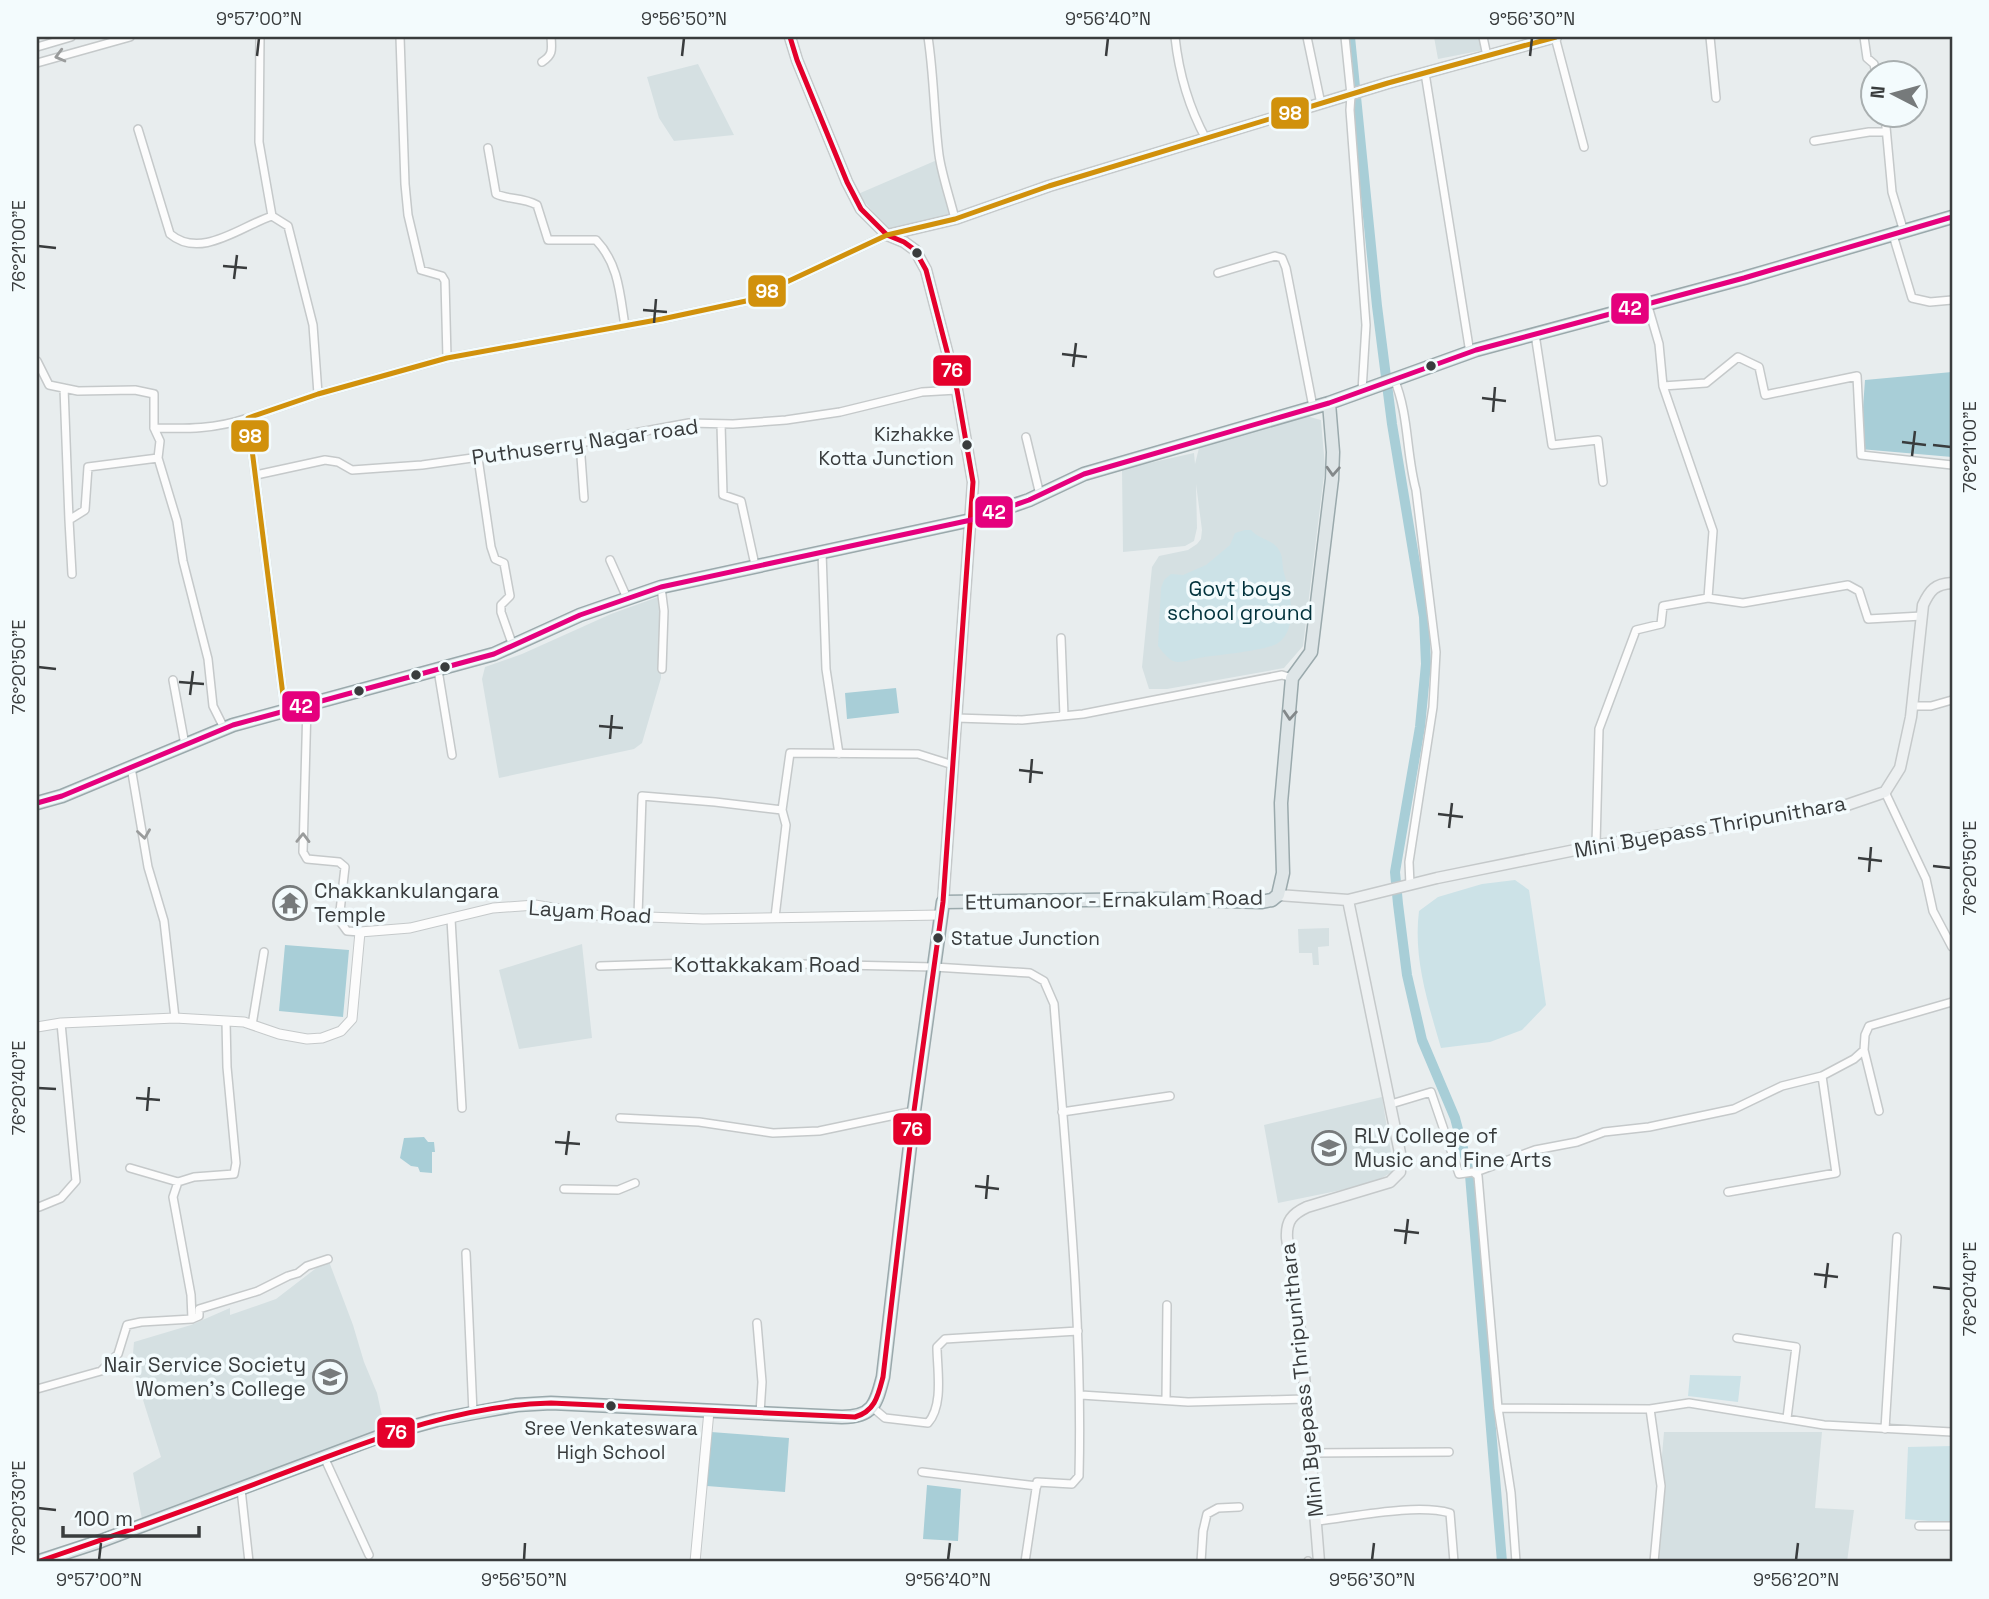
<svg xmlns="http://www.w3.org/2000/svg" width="1989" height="1599" font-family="'Space Grotesk',sans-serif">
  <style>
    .built { fill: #d5e0e2 }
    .green { fill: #cce2e7 }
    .water { fill: #a8ced7 }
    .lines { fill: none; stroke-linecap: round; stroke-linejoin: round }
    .canal { stroke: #a8ced7; stroke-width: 10 }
    .minor-casing { stroke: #c5c9ca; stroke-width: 10 }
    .tertiary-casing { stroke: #c5c9ca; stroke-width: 11 }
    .secondary-casing { stroke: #c5c9ca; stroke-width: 13 }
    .primary-casing { stroke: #9aa9ac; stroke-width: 15 }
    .minor { stroke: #fcfcfc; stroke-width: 7 }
    .tertiary { stroke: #fcfcfc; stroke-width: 9 }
    .secondary { stroke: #edf0f1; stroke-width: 10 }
    .primary { stroke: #dee5e7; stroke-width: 12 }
    .bus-1-casing { stroke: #f3fbfd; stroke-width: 10 }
    .bus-2-casing { stroke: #f3fbfd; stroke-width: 10 }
    .bus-3-casing { stroke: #f3fbfd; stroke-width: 10 }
    .bus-1 { stroke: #e4002b; stroke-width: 5 }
    .bus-2 { stroke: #e5007d; stroke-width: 5 }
    .bus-3 { stroke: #d1910c; stroke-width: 5 }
    .oneway { stroke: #9a9c9c }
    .oneway2 { stroke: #83888a }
    .ticks { fill: none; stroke: #393c3d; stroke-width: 2.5 }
    .bus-dot { fill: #393c3d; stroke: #f3fbfd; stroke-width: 2.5 }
    .labels { text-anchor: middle; stroke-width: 7; stroke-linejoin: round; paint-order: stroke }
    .bus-label { font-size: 19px; fill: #393c3d; stroke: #f3fbfd; text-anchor: end }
    .street-label { font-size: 21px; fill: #393c3d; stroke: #f3fbfd }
    .park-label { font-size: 21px; fill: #00313b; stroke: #f3fbfd }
    .poi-label { font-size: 21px; fill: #393c3d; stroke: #f3fbfd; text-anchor: start }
    .line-badge { stroke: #f3fbfd; stroke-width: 2.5 }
    .badge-label { font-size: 19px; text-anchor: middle; font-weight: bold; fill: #fff }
    .neatline { fill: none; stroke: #393c3d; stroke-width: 2.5 }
    .ticks-label { font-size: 18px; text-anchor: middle; fill: #393c3d }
  </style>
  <rect width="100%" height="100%" fill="#e8edee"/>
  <path class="built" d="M1434,37H1487L1489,49L1438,59Z
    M698,64L734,135L674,141L659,118L647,77Z
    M937,160L950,217L888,230L858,194Z
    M1306,416L1321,420L1325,467L1303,646L1284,668L1167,689H1149L1142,667L1152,567L1159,556L1188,550L1197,544L1201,539L1202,530L1196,484L1197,528L1194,541L1185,546L1123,552L1122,469L1194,453L1195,464L1199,448L1281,421Z
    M658,597L661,634V678L642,743L634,749L499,778L482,679L485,667L522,654L611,614Z
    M1329,928V946L1318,947L1319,965H1313L1312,953H1299L1298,929Z
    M582,944L592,1038L519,1049L499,970Z
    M1382,1097L1394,1171L1371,1184L1278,1203L1264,1125Z
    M328,1259L353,1325L364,1362L377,1393L386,1434L142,1519L133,1473L161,1457L132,1365L134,1342L191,1325L230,1308V1315L276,1299Z
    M1664,1432H1822L1815,1508L1854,1510L1847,1562H1653Z"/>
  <path class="green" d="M1245,530H1251C1259,540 1274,539 1280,552C1283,557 1282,566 1284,573C1290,593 1299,628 1278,643C1267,651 1216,655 1199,658C1191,659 1181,664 1173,661C1167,658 1162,651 1158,646L1161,588L1164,580L1171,574L1183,575L1206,565L1230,545L1235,533Z
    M1515,880L1529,890L1546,1005L1522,1030L1490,1042L1441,1048C1428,1003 1413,958 1419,911L1438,897L1482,884Z
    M1690,1375L1741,1376L1738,1402L1688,1396Z
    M1952,1446V1523L1905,1519L1908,1447Z"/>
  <path class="water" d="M1952,372V457L1860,449L1865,380Z
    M896,688L899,713L847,719L845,693Z
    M285,945L349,950L343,1017L279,1011Z
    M424,1137L428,1142H434L435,1152H432V1173L420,1172L418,1167L411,1166L400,1158L404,1138Z
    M711,1432L789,1438L785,1492L707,1486Z
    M927,1485L961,1489L958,1541L923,1539Z"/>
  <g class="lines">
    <path class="canal" d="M1350,37L1377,306L1392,424L1424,617L1426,664L1420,727L1395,872L1398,904L1407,975L1422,1040L1455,1118L1470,1175L1502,1562"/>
    <g class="minor-casing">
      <path id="minor" d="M260,37L259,142L272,216L288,226L313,325L318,394
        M400,37L405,184L408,215L421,270L442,276L445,281L447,358
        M928,37C934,76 934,116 939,155C942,176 950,198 955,219
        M1175,37C1179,74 1188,106 1206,139
        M1307,37L1321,104
        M1345,37L1351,95L1350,110L1366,325L1362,391
        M1483,37L1487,56
        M1555,37L1584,147
        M1710,37L1716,98
        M1864,37L1867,58L1874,64L1876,74
        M37,47L71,37
        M542,62C553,55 552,50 551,37
        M37,63L130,37
        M1425,73L1470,353
        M1885,116L1892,192L1904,232
        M138,129L170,234C201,260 241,226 272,216
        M1814,141L1869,132H1885
        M488,148L496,194C509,200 522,197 537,205L548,240H596C619,264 620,295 625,326
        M1893,235L1912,298L1930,302L1952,300
        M1218,273L1275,256L1282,258L1286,268L1313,407
        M1647,303L1659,344L1663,386L1706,383L1738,357L1759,367L1765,395L1857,376L1861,455L1952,465
        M1535,334L1552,445L1598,440L1603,482
        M37,361L49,385L78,391L135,390L154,394V428C188,429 215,429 248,418
        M1394,379C1409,414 1406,453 1416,490L1436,652L1433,707L1409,862L1410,885
        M64,388L69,520L85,510L88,467L158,458
        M721,424L723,495L741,501L755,565
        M154,428L160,441L158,458L177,521L183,561L208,659L213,706L224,728
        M1026,437L1040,495
        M580,443L584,498
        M478,458L491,547L495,559L504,563L510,596L501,605V612L513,646
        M256,475L325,460L338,462L352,470L422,465L580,443L689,423L733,424L786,420L840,412L922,392L957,390
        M69,520L72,574
        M822,552L826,669L839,754
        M610,560L627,598
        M661,587L664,611L662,669
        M1708,598L1743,603L1848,585L1859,591L1868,619L1922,616
        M1061,638L1064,716
        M438,670L452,755
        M173,680L185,745
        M307,705L303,852L307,859L339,862L345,867L339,920L347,931L360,932
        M1913,706H1931L1952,700
        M285,711L248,418L318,394L447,358L662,319L746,301L887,235
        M956,718L1022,720L1083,714L1282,675L1292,678
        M131,767L148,867L164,921L175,1018
        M1885,792L1926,879L1933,911L1952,947
        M1596,845L1599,729L1636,630L1661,624L1663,606L1708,598L1713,531L1663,386
        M638,916L642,796L715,802L782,810L790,753L918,754L953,765
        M775,917L786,825L782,810
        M451,919L462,1108
        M600,966L692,963L799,964L934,967L1030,973L1044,981L1054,1004C1066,1161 1083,1318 1079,1476L1072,1484L1037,1482L1025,1562
        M252,1025L264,952
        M1864,1050L1879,1111
        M1391,1104L1431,1092L1459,1174L1473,1172L1478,1176L1498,1408L1650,1409L1689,1403L1824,1425L1952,1432
        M1062,1112L1170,1096
        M620,1118L699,1122L773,1133L819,1131L914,1111
        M130,1168L178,1182
        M1476,1172L1535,1150L1577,1142L1604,1132L1649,1127L1734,1109L1782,1086L1822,1076L1854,1059L1864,1050L1865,1035L1869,1026L1952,1002
        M564,1189L618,1190L635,1183
        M1728,1192L1836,1173L1822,1076
        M39,1207L61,1198L76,1181L61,1023
        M466,1253L473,1413
        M192,1319L191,1295L173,1197L178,1182L194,1177L234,1174L236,1163L227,1067L226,1021
        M757,1323L762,1382L760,1413
        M1737,1338L1796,1347L1787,1418
        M37,1389L101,1371L118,1354L127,1325L141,1322L192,1319L199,1316V1309L258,1291L288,1276L298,1273L307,1266L328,1259
        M1081,1395L1188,1402L1305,1399
        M1166,1400L1167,1305
        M872,1407L885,1418L928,1423C944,1405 937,1369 937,1347L945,1339L1078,1331
        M1498,1408L1511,1493L1516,1562
        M1650,1409L1661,1486L1654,1562
        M1885,1429L1897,1237
        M1310,1453L1449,1452
        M324,1457L369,1555
        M922,1472L1037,1486
        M241,1489L249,1562
        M1317,1521C1353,1517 1417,1503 1450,1513L1454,1562
        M1919,1526H1952
        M1308,1561V1562
        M1201,1562L1203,1531L1207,1514L1218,1508L1239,1507"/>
    </g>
    <g class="tertiary-casing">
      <path id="tertiary" d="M37,1027L61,1023L175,1018L244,1022L279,1034L307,1039L322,1038L341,1031L352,1019L360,932L410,928L493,908L535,905L594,915L703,919L941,915
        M695,1562L709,1411"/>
    </g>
    <g class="secondary-casing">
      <path id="secondary" d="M790,37L797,60L847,182L861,209L887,235L904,242L915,250L926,270L957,390L973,482L943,902
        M887,235L955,219L1049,186L1388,83L1556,37
        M1278,895L1348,900L1437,878L1600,845L1844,806L1885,792L1900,768L1911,717L1923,605C1930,590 1935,584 1952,583
        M1319,1562L1301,1338L1287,1238C1286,1221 1292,1214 1307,1207L1390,1182L1400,1172V1153L1348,900"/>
    </g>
    <g class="primary-casing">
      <path id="primary" d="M37,803L62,796L233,725L494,654L580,615L661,587L971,520L1029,500L1084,474L1329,403L1476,350L1744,278L1952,217
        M37,1562L101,1541L386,1434L437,1420L473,1413L517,1405L551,1403L842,1417C873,1417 876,1404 883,1377L914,1111L943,902L1157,899L1261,902L1272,900L1278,895L1283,873L1281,803L1292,678L1311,652L1332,479L1333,452L1329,403"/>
    </g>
    <use href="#minor" class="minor"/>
    <use href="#tertiary" class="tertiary"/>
    <use href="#secondary" class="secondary"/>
    <use href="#primary" class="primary"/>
    <g class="bus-1-casing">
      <path id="bus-1" d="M37,1562C114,1536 192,1508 268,1479C360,1445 451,1405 551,1403L855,1417C875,1411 878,1396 883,1377L914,1111L943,902L973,482L957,390L926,270L915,250L904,242L887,235L861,209L847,182L797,60L790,37"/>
    </g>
    <g class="bus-2-casing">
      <path id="bus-2" d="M37,803L62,796L233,725L494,654L580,615L661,587L971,520L1029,500L1084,474L1329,403L1476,350L1744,278L1952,217"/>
    </g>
    <g class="bus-3-casing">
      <path id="bus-3" d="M285,711L248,418L318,394L447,358L662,319L746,301L887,235L955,219L1049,186L1388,83L1556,37"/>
    </g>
    <use href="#bus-1" class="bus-1"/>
    <use href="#bus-2" class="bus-2"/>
    <use href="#bus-3" class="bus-3"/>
  </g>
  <defs><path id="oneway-chevron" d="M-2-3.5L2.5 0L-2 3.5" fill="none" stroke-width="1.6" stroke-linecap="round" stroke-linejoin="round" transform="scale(1.75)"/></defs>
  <g class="oneway">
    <use href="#oneway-chevron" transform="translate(60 56) rotate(165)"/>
    <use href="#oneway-chevron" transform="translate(144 834) rotate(82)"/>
    <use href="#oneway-chevron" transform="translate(303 838) rotate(-89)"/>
  </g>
  <g class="oneway2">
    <use href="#oneway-chevron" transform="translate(1333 471) rotate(93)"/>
    <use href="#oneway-chevron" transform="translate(1290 715) rotate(94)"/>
  </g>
  <path class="ticks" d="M257,56L259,38M682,56L684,38M1106,56L1108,38M1530,56L1532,38M38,246L56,248M223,266L247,268M234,279L237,255M643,310L667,312M654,323L656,299M1062,354L1087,357M1073,367L1076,343M1482,398L1506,401M1493,412L1495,387M1902,442L1926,445M1933,445L1951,447M1912,456L1915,431M38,667L56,669M179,682L204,684M190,695L193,671M599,726L623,728M610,739L612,715M1019,770L1043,773M1030,783L1032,759M1438,814L1463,817M1449,828L1452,803M1858,858L1882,861M1933,866L1951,868M1869,872L1871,847M38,1088L56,1089M136,1098L160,1100M147,1111L149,1087M555,1142L580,1144M566,1155L569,1131M975,1186L999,1189M986,1199L988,1175M1394,1230L1419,1233M1405,1244L1408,1219M1814,1274L1838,1277M1933,1287L1951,1289M1825,1288L1828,1263M38,1508L56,1510M99,1560L101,1543M524,1560L525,1543M948,1560L950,1543M1372,1560L1374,1543M1796,1560L1798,1543"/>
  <defs>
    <g id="temple-ring" transform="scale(1.75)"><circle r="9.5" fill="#f3fbfd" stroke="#767a7b" stroke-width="1.5"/><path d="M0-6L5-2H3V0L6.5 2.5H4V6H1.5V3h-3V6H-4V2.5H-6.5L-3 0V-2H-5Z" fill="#767a7b"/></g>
    <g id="university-ring" transform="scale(1.75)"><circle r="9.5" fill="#f3fbfd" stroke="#767a7b" stroke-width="1.5"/><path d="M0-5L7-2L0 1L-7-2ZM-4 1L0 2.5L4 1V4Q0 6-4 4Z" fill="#767a7b"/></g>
  </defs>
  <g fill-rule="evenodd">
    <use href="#temple-ring" x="290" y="903"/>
    <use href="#university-ring" x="1329" y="1148"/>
    <use href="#university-ring" x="330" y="1377"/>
  </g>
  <g class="bus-dot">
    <circle cx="917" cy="253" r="6"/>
    <circle cx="1431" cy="366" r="6"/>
    <circle cx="967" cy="445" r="6"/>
    <circle cx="445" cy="667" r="6"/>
    <circle cx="416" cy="675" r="6"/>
    <circle cx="359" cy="691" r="6"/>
    <circle cx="938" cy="938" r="6"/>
    <circle cx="611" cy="1406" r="6"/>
  </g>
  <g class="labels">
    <g class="bus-label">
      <text x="954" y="441">Kizhakke<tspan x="954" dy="24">Kotta Junction</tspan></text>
      <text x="951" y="945" text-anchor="start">Statue Junction</text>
      <text x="611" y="1435" text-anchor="middle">Sree Venkateswara<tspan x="611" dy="24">High School</tspan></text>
    </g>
    <g class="street-label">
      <text transform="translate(585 442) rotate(-8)" y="7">Puthuserry Nagar road</text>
      <text transform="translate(1710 827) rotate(-10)" y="7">Mini Byepass Thripunithara</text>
      <text transform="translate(1114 900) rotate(-1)" y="7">Ettumanoor - Ernakulam Road</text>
      <text transform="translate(590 912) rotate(4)" y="7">Layam Road</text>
      <text x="767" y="972">Kottakkakam Road</text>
      <text transform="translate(1302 1380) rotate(-96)" y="7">Mini Byepass Thripunithara</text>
    </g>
    <g class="park-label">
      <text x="1240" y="596">Govt boys<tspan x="1240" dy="24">school ground</tspan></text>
    </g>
    <g class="poi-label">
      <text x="314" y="898">Chakkankulangara<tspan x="314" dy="24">Temple</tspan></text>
      <text x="1354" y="1143">RLV College of<tspan x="1354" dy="24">Music and Fine Arts</tspan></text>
      <text x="306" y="1372" text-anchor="end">Nair Service Society<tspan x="306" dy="24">Women's College</tspan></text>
    </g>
  </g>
  <g class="line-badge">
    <rect x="1270" y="96" width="40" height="34" rx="7" fill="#d1910c"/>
    <rect x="747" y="274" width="40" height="34" rx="7" fill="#d1910c"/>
    <rect x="1610" y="292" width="40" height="33" rx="7" fill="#e5007d"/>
    <rect x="932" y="354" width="40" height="33" rx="7" fill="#e4002b"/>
    <rect x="230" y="419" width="40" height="34" rx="7" fill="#d1910c"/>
    <rect x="974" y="495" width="40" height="34" rx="7" fill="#e5007d"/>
    <rect x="281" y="690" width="40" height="33" rx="7" fill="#e5007d"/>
    <rect x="892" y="1112" width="40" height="34" rx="7" fill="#e4002b"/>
    <rect x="376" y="1416" width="40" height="33" rx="7" fill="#e4002b"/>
  </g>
  <g class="badge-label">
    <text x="1290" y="120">98</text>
    <text x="767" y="298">98</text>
    <text x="1630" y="315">42</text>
    <text x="952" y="377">76</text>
    <text x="250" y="443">98</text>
    <text x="994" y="519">42</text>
    <text x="301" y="713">42</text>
    <text x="912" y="1136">76</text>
    <text x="396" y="1439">76</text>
  </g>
  <rect width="1989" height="1599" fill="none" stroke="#f3fbfd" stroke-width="77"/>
  <g transform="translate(1894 94) rotate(276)"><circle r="33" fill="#f3fbfd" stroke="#a9afb0" stroke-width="2"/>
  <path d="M0-5L12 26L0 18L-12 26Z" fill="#767a7b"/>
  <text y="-10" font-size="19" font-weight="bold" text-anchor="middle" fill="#393c3d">N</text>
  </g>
  <path d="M63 1526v10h136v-10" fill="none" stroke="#393c3d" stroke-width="3.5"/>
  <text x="74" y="1526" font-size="21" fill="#393c3d" stroke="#f3fbfd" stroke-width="5" paint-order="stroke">100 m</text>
  <rect x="38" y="38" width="1913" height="1522" class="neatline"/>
  <g class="ticks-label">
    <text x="259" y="25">9°57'00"N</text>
    <text x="684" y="25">9°56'50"N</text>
    <text x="1108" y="25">9°56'40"N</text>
    <text x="1532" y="25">9°56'30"N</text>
    <text transform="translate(19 246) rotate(-90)" y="6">76°21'00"E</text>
    <text transform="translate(1970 447) rotate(-90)" y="6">76°21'00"E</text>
    <text transform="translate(19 667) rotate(-90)" y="6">76°20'50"E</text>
    <text transform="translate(1970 868) rotate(-90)" y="6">76°20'50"E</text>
    <text transform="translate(19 1088) rotate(-90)" y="6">76°20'40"E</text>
    <text transform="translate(1970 1289) rotate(-90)" y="6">76°20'40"E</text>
    <text transform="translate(19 1508) rotate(-90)" y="6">76°20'30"E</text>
    <text x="99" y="1586">9°57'00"N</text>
    <text x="524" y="1586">9°56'50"N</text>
    <text x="948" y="1586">9°56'40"N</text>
    <text x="1372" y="1586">9°56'30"N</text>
    <text x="1796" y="1586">9°56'20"N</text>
  </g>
</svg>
